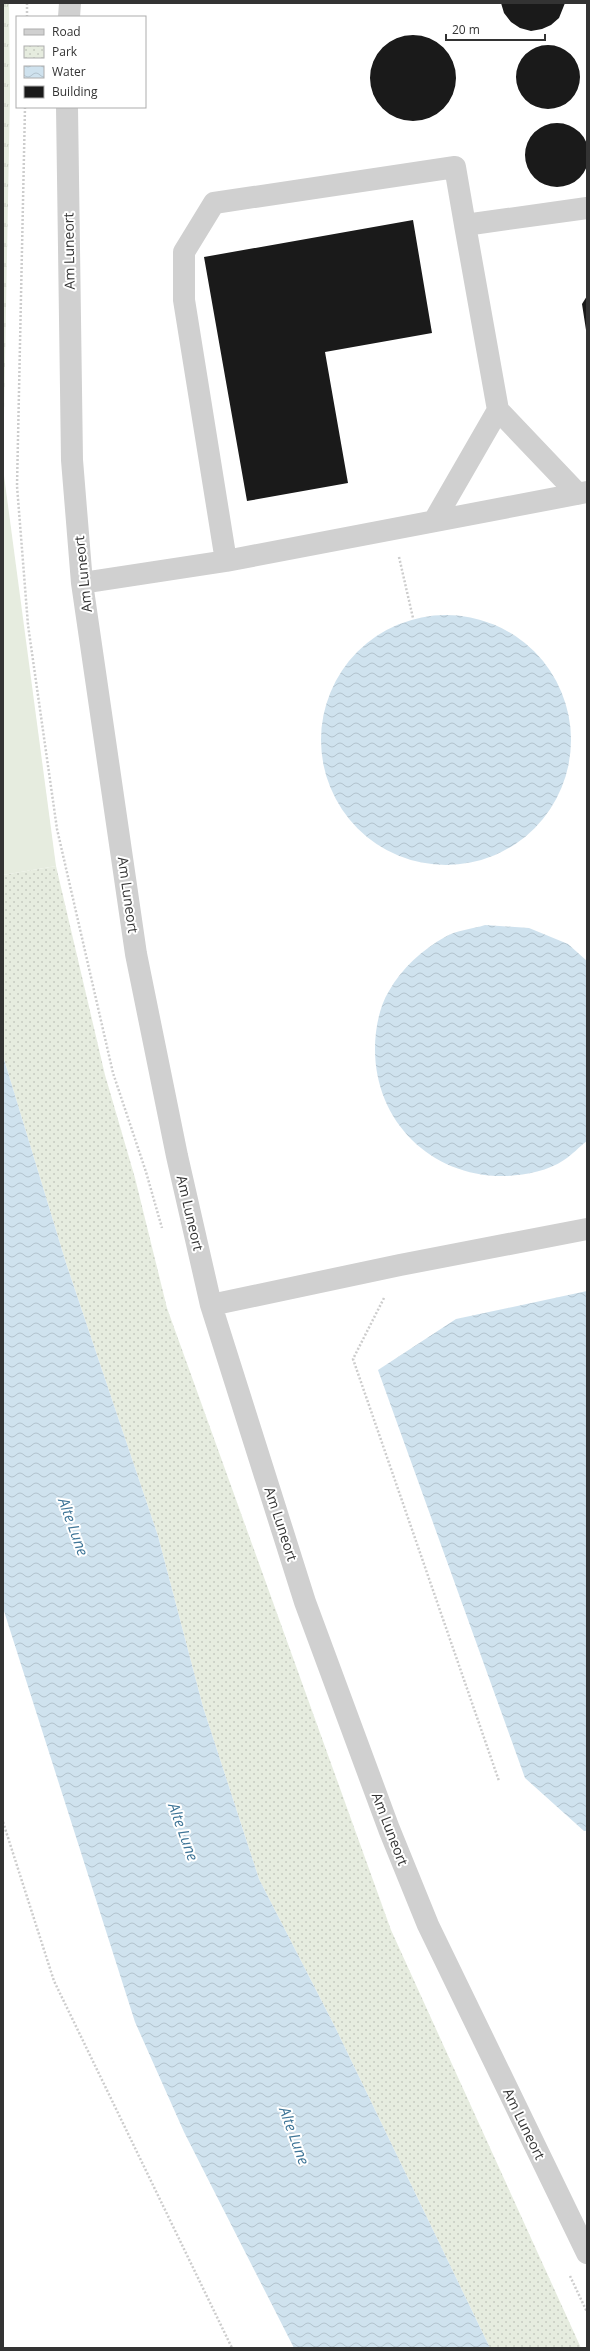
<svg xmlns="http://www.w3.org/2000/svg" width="590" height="2351" font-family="'Open Sans',sans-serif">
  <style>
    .grass { fill: url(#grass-tufts) }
    .park { fill: url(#park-dots) }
    .pitch { fill: #e6ecdf }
    .water { fill: url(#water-waves) }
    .building { fill: #1a1a1a }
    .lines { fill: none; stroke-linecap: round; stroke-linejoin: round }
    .path { stroke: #cdcdcd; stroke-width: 2.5; stroke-dasharray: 2 2; stroke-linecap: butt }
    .minor { stroke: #d0d0d0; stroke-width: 22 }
    .labels { text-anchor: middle; stroke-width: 4; stroke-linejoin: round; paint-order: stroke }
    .street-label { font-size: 14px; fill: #333; stroke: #fff }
    .water-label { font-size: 15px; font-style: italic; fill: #3f7597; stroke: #fff }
  </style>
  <defs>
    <pattern id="grass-tufts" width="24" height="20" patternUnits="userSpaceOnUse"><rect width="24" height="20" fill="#e6ecdf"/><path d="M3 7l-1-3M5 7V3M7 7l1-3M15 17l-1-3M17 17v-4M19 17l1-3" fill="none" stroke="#c6cbc0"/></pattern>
    <pattern id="park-dots" width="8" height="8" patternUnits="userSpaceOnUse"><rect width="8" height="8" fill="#e6ecdf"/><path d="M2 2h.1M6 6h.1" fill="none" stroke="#c6cbc0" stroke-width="1.8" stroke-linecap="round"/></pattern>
    <pattern id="water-waves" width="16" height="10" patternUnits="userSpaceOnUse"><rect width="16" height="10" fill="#cfe2ee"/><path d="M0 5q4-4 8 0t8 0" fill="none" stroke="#b2c2cd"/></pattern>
  </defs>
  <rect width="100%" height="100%" fill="#fff"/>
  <path class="grass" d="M3,3H9L10,95L3,468Z"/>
  <path class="park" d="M56,866L105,1075L135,1178L167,1308L391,1930L581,2348H490L335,2027L259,1879L203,1707L158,1536L66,1263L3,1056V875Z"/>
  <path class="pitch" d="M3,468L56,866L3,875Z"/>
  <path class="water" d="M321 740a125 125 0 1 1 250 0a125 125 0 1 1-250 0Z
    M485,925L529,928L568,944L587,961V1141C579,1147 572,1155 564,1160C548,1171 525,1175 506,1176C433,1178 375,1123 375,1049C375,1030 379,1007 389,991C402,968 422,950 445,937C456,930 473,929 485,925Z
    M3,1056L66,1263L158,1536L203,1707L259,1879L335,2027L490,2348H294L184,2132L135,2022L3,1608Z
    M587,1291V1831H584L525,1778L378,1370L456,1319Z"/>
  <path class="building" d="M501,3H565L559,18L551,25L542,29L531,31L520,28L511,22L504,13Z
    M370 78a43 43 0 1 1 86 0a43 43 0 1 1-86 0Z
    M516 77a32 32 0 1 1 64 0a32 32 0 1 1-64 0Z
    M525 155a32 32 0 1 1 64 0a32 32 0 1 1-64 0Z
    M413,220L432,333L325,352L348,483L247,501L204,257Z
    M587,296V330H586L582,304Z"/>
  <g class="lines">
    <path class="path" d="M27,17V3
      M25,107L17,486L28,625L57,829L113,1073L146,1172L162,1228
      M399,557L413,618
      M384,1298L353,1359L499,1781
      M3,1822L54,1981L232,2348
      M570,2276L587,2312"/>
    <path class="minor" d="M69,17L70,3
      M67,107L72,460L82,583L136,954L177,1156L211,1305L305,1602L389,1829L428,1925L587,2253
      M465,225L498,410L578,494
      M434,521L498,410
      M226,561L184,300V252L214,203L455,167L465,225L587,208
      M82,583L226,561L587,492
      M211,1305L400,1265L587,1229"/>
  </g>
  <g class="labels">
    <g class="street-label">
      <text transform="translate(69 251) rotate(-91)" y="5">Am Luneort</text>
      <text transform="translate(83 574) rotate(-96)" y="5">Am Luneort</text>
      <text transform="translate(128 895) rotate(82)" y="5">Am Luneort</text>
      <text transform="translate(190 1213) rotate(77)" y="5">Am Luneort</text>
      <text transform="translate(281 1524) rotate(72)" y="5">Am Luneort</text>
      <text transform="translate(390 1829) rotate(69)" y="5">Am Luneort</text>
      <text transform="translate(524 2124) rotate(64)" y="5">Am Luneort</text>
    </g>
    <g class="water-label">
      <text transform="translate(73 1527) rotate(70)" y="5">Alte Lune</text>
      <text transform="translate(183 1832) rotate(70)" y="5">Alte Lune</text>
      <text transform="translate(294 2136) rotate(70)" y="5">Alte Lune</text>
    </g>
  </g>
  <rect width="590" height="2351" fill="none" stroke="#333333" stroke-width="8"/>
  <rect x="16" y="16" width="130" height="92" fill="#ffffff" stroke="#adadad"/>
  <rect x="24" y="29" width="20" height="6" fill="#d0d0d0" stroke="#adadad"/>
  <text x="52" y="36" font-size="12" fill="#333333">Road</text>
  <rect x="24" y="46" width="20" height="12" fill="url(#park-dots)" stroke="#adadad"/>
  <text x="52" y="56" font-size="12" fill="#333333">Park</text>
  <rect x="24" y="66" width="20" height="12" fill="url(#water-waves)" stroke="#adadad"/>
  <text x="52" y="76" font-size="12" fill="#333333">Water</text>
  <rect x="24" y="86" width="20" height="12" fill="#1a1a1a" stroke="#adadad"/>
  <text x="52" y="96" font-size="12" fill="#333333">Building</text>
  <path d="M446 34v6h99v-6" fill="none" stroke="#333333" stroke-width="2"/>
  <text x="452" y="34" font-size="12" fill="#333333" stroke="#ffffff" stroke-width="3" paint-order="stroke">20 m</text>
</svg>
